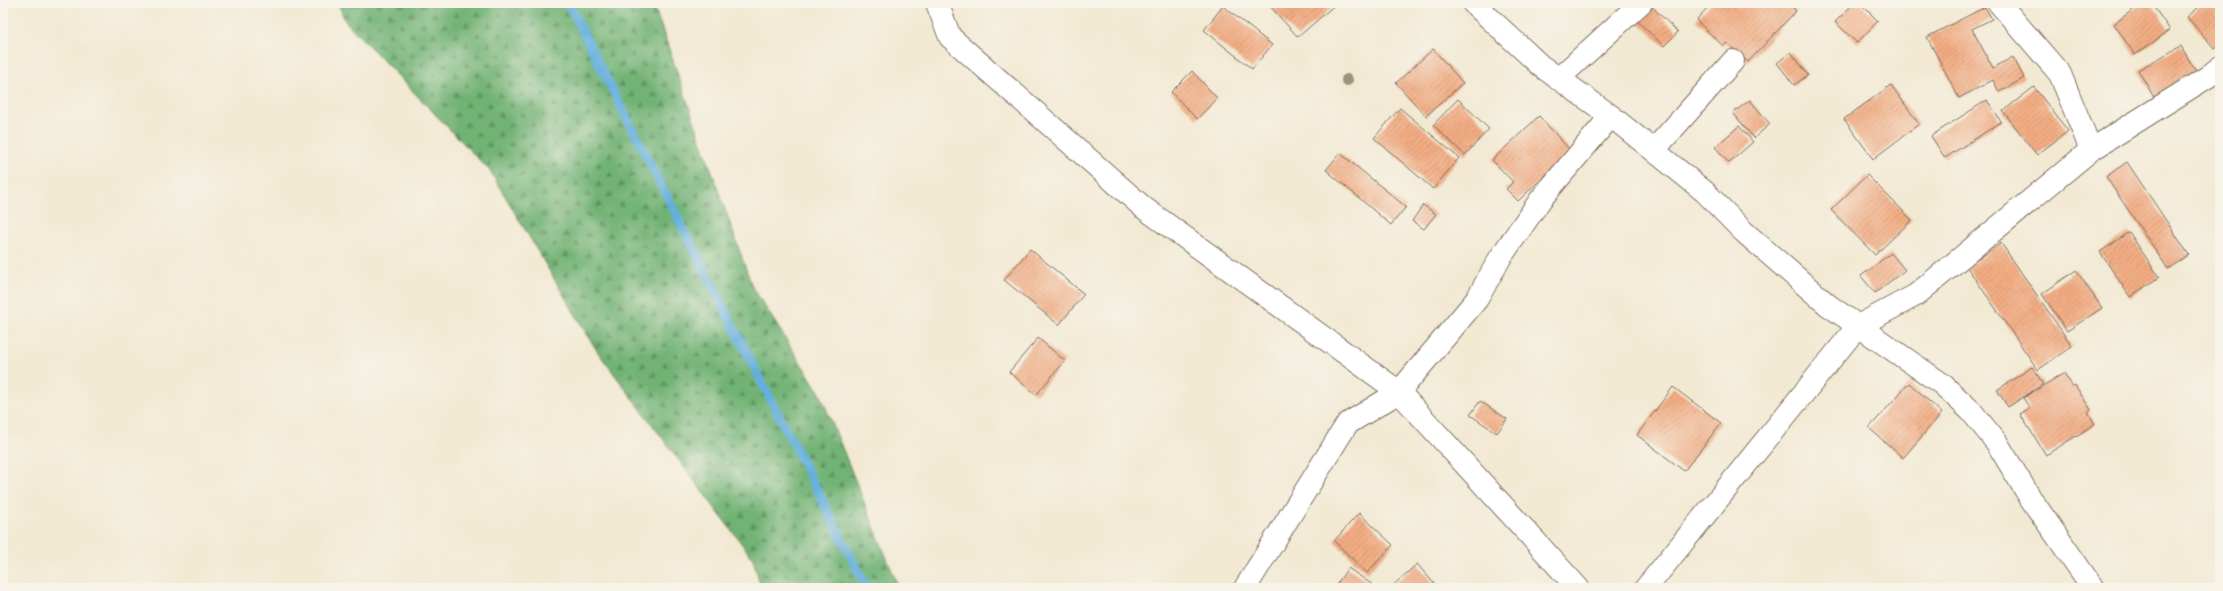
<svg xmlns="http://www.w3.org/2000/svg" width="2223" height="591" font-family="'Playpen Sans',sans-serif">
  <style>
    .forest { fill: url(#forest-firs); stroke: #566e49 }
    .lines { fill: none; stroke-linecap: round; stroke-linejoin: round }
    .stream { stroke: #64afdd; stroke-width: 9 }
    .building { fill: url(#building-hatch) }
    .street-casing { stroke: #7b6d5d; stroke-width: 24 }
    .street { stroke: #fff; stroke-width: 22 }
    .tree { fill: #98967e }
  </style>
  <defs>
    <pattern id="forest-firs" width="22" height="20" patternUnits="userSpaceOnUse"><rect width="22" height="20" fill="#71b274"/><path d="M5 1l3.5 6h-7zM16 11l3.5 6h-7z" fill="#5e915f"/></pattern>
    <pattern id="building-hatch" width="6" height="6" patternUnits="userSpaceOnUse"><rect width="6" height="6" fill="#f3ad84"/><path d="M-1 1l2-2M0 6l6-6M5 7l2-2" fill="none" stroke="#c68d6b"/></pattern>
  </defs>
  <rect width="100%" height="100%" fill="#f7f3e8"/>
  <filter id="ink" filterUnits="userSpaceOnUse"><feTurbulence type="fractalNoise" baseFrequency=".025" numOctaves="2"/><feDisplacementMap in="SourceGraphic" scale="8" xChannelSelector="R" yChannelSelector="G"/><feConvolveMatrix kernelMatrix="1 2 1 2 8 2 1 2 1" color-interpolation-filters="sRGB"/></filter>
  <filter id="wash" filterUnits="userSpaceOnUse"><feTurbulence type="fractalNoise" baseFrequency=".012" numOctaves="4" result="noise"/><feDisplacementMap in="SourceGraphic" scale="16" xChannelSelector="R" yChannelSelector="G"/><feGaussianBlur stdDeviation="0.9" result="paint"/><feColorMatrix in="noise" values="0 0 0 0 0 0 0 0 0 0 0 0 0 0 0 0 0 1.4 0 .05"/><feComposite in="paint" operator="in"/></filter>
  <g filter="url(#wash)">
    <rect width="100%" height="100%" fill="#f2e9d3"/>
    <path class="forest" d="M338,3H653L752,286L820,393L899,588H761L753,559L597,351L490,171L345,21Z"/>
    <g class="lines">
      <path class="stream" d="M568,3L867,588"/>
    </g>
    <g id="blocks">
      <path class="building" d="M1267,3H1337L1298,37Z
        M1648,3L1678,32L1664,46L1632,16Z
        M1712,3H1789L1796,11L1748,62L1727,43L1723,46L1696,20Z
        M1854,3H1860L1878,21L1857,43L1835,22Z
        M2142,3H2151L2170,30L2135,55L2114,24Z
        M2204,3H2220V45L2215,49L2187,17Z
        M1223,6L1272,45L1252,69L1204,30Z
        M1985,7L1992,19L1972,29L1993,68L2013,57L2024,78L1999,92L1993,80L1959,98L1927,37Z
        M2181,46L2199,77L2156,101L2138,70Z
        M1433,49L1463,83L1426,116L1396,83Z
        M1791,52L1808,75L1794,85L1777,63Z
        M1192,71L1217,98L1197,119L1171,92Z
        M1891,85L1919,124L1873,159L1844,119Z
        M2034,87L2068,131L2037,155L2003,111Z
        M1458,99L1489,129L1465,155L1433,125Z
        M1750,100L1770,124L1754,138L1733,113Z
        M1987,100L2001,122L1945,158L1931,136Z
        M1400,108L1459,158L1433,189L1374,138Z
        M1539,116L1571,151L1518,201L1506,189L1513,182L1492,160Z
        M1739,126L1753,142L1729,163L1715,147Z
        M1340,153L1406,207L1391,225L1326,170Z
        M2127,162L2189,255L2168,269L2106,177Z
        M1867,175L1912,220L1875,255L1831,210Z
        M1423,205L1436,214L1424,229L1412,221Z
        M2129,232L2159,277L2130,297L2100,252Z
        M2001,243L2072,346L2038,370L1967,267Z
        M1030,249L1084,294L1059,325L1004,280Z
        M1891,253L1905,270L1875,293L1861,276Z
        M2076,270L2102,308L2067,331L2042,294Z
        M1038,338L1065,361L1036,395L1009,372Z
        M2032,367L2043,384L2008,407L1997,390Z
        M2064,373L2073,387L2075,385L2091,410L2088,412L2095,424L2046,455L2020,414L2030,408L2023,398Z
        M1909,383L1942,413L1903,458L1869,428Z
        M1673,387L1721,423L1684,471L1637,435Z
        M1480,401L1507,419L1497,433L1470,415Z
        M1359,513L1393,545L1367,573L1334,541Z
        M1417,564L1438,588H1390Z
        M1348,568L1373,585L1371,588H1334Z"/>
    </g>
  </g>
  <g filter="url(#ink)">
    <use href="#blocks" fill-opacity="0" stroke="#7b6d5d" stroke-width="1"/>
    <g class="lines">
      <g class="street-casing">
        <path id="street" d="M937,3L950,37L1144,208L1399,392L1578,588
          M1473,3L1541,66L1611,116L1705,192L1743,231L1828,305L1942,384L1971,411L1997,443L2031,499L2093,588
          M1999,3L2060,74L2091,150
          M1558,79L1641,3
          M1654,150L1733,61
          M1245,588L1347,424L1399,392L1477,299L1500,258L1541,199L1611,116
          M1646,588L1858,326L1916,295L2091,150L2209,76L2220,67"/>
      </g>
      <use href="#street" class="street"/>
    </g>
    <circle class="tree" cx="1347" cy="80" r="6"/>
  </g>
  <rect width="2223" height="591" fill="none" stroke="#f7f3e8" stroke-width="16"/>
</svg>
